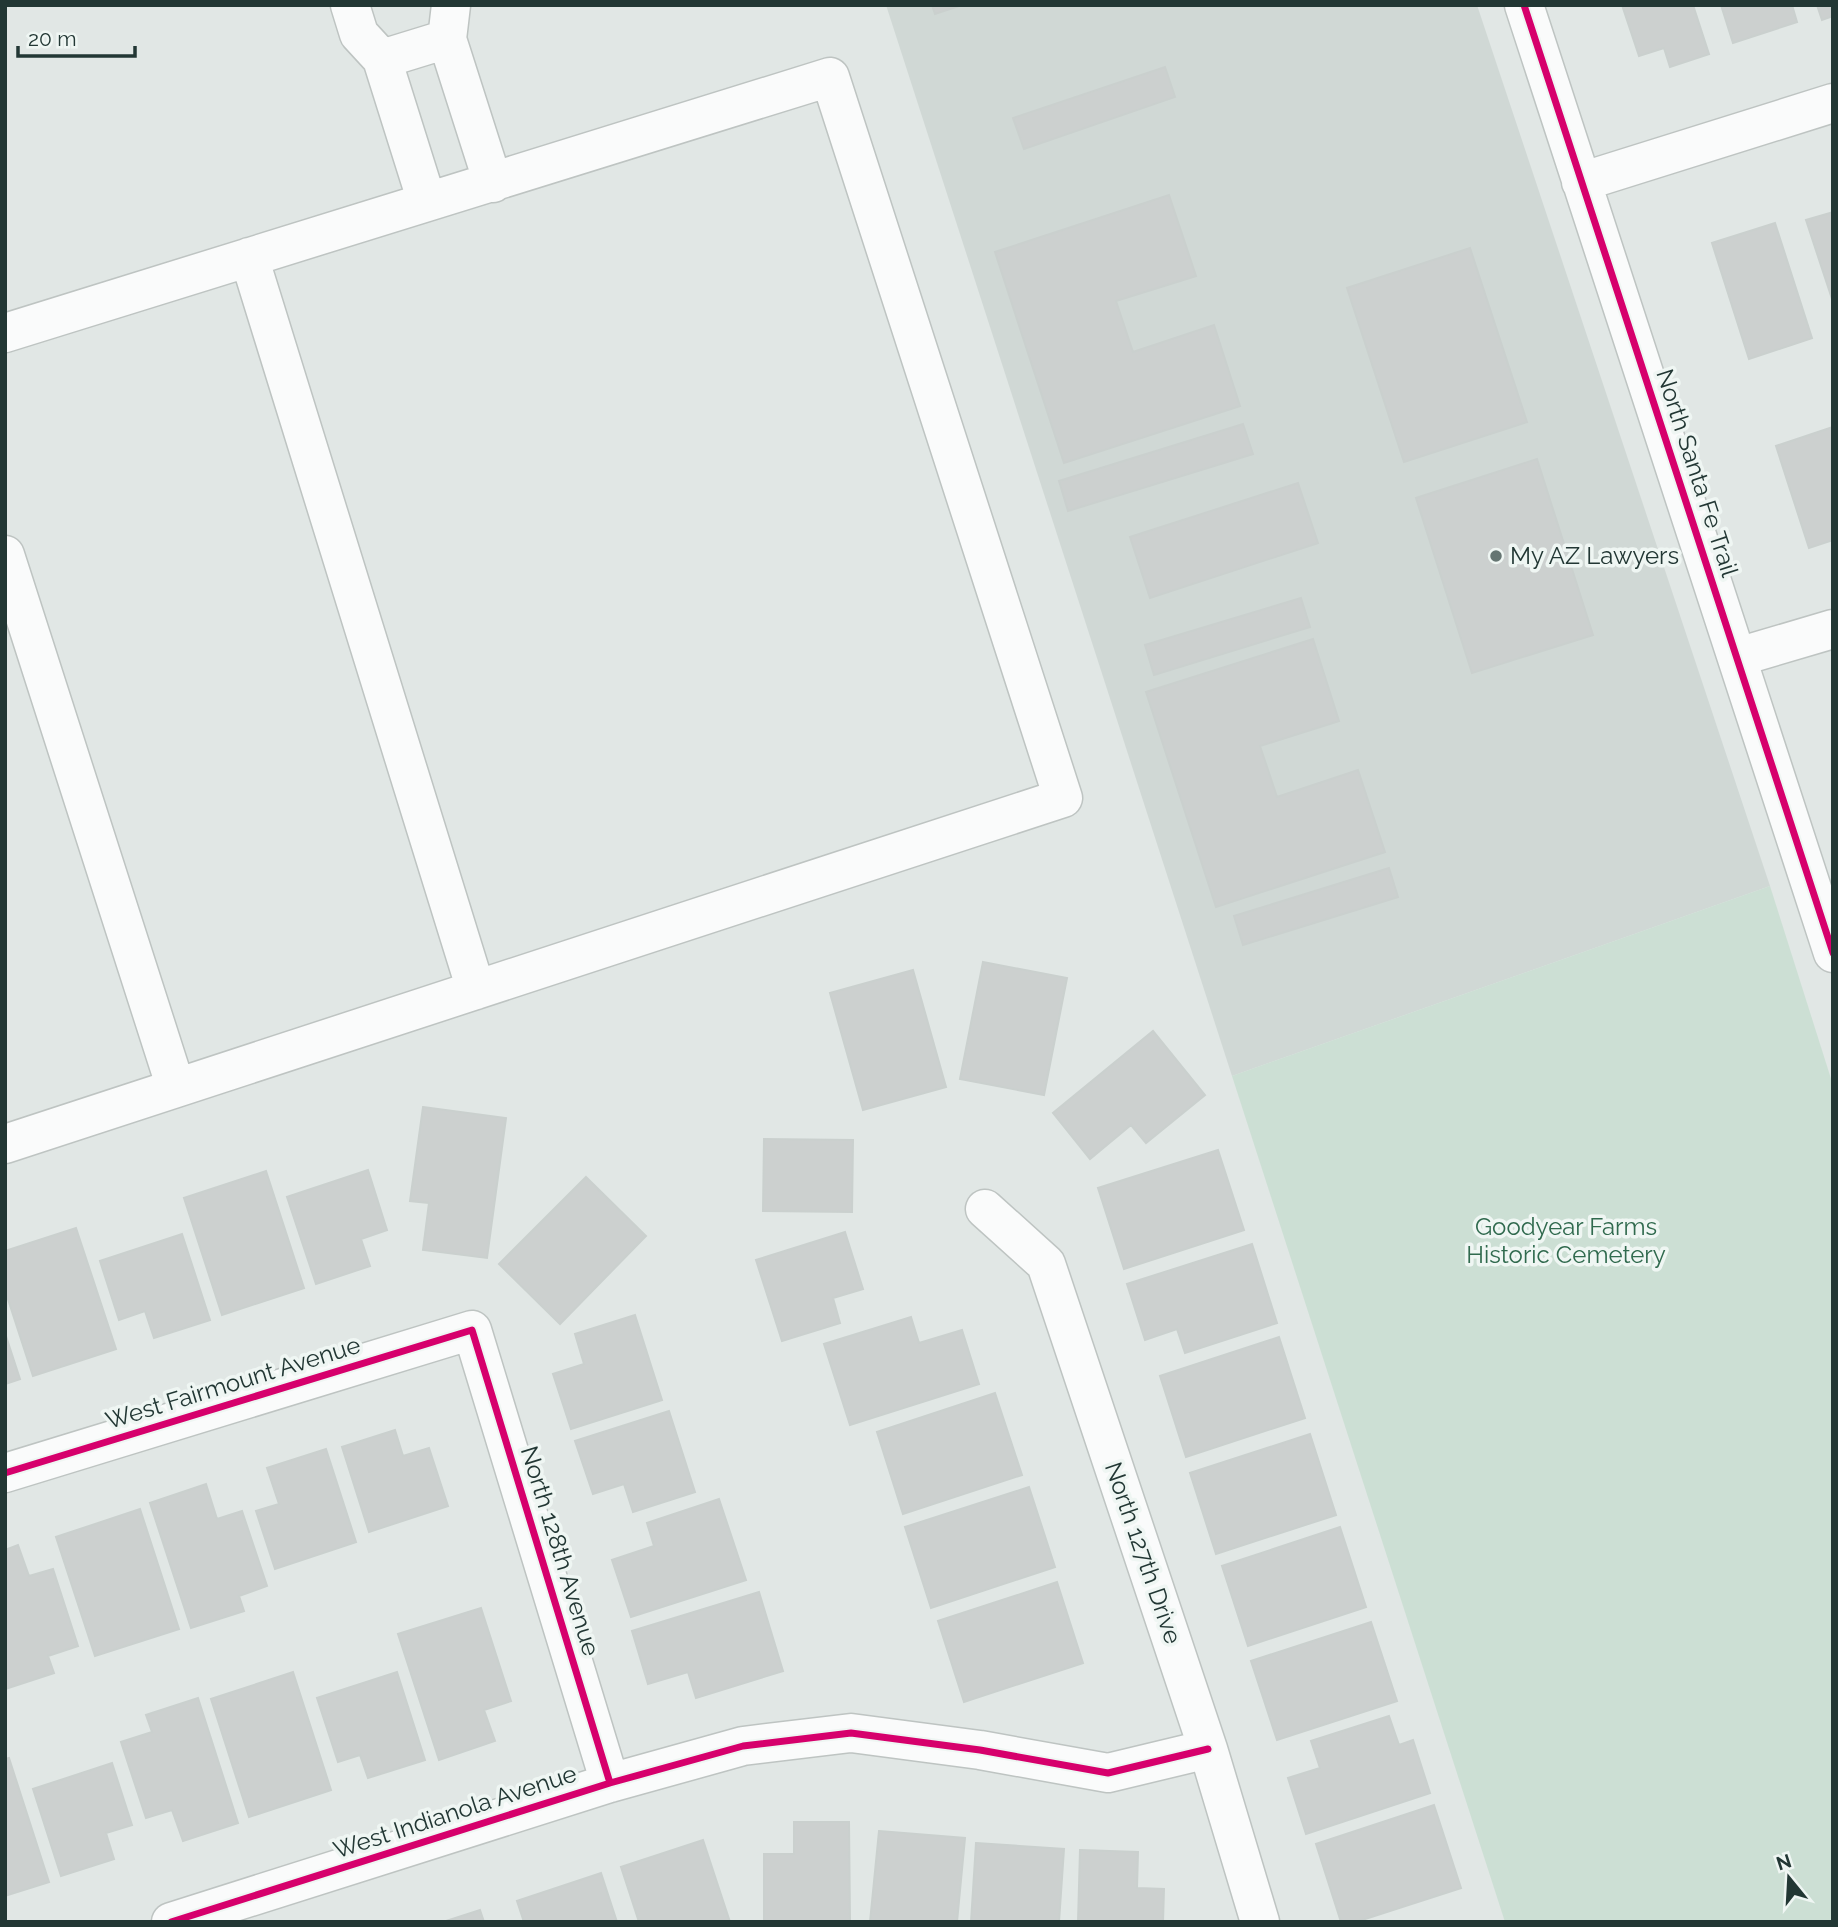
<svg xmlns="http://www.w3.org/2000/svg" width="1838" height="1927" font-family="Raleway,sans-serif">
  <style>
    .built { fill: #d0d8d5 }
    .green { fill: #ccdfd4 }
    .building { fill: #ccd0cf; stroke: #cad0ce; stroke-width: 2 }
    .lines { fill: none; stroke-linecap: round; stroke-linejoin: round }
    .minor-casing { stroke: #bec4c2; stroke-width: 41 }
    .minor { stroke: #fafbfb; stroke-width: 38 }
    .cycleway-casing { stroke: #eff6f3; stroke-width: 11 }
    .cycleway { stroke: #d6006c; stroke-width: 7 }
    .poi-dot { fill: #657572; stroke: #eff6f3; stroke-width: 2.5 }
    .labels { text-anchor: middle; stroke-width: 7; stroke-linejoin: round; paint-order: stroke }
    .street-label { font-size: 24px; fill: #223734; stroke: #eff6f3 }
    .poi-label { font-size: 24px; fill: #223734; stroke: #eff6f3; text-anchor: start }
    .park-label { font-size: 24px; fill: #306a4e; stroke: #eff6f3 }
  </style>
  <rect width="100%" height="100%" fill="#e1e7e5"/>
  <path class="built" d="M886,5H1477L1770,886L1232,1076Z"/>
  <path class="green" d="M1770,886L1833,1085V1922H1505L1232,1076Z"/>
  <path class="building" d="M932,5H962L935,14Z
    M1622,5H1693L1709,54L1670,67L1664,48L1639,56Z
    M1721,5H1792L1797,22L1733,43Z
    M1817,5H1833V16L1822,20Z
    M1165,67L1175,97L1024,149L1013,118Z
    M1169,195L1196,276L1116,301L1133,352L1214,325L1240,406L1064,463L995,252Z
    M1833,212V302L1806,220Z
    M1775,223L1812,338L1749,359L1712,243Z
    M1470,248L1527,422L1404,462L1347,288Z
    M1243,424L1253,454L1068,511L1059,481Z
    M1833,427V540L1809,548L1776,446Z
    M1537,459L1593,635L1472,673L1416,498Z
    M1298,483L1318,543L1150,598L1130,537Z
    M1301,598L1310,627L1154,675L1145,645Z
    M1313,639L1339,721L1260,746L1277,797L1358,770L1385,852L1216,907L1146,692Z
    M1389,868L1398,897L1243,945L1234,916Z
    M983,962L1067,978L1044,1095L960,1079Z
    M913,970L946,1087L863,1110L830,993Z
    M1153,1031L1205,1095L1146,1143L1131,1125L1090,1159L1053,1113Z
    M423,1107L506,1118L487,1258L423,1250L429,1203L410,1201Z
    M764,1139L853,1140L852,1212L763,1211Z
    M1218,1150L1244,1230L1124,1269L1098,1188Z
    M368,1170L387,1230L361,1239L370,1266L316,1284L287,1197Z
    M266,1171L304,1288L222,1315L184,1198Z
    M586,1177L646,1236L560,1324L499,1264Z
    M76,1228L116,1349L33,1376L5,1290V1251Z
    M845,1232L863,1289L833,1298L840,1323L782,1341L756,1260Z
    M182,1234L210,1320L154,1338L145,1311L119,1320L100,1261Z
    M1252,1244L1277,1323L1185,1353L1177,1329L1145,1340L1127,1284Z
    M635,1315L662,1400L571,1429L553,1374L584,1364L575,1334Z
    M911,1317L919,1343L962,1330L979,1384L850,1425L824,1344Z
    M5,1333L20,1379L5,1384Z
    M1279,1337L1305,1418L1186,1457L1160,1376Z
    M995,1393L1022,1475L903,1514L877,1432Z
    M669,1411L695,1492L633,1512L624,1484L593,1494L575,1441Z
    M395,1430L403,1456L429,1448L448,1506L369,1532L342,1447Z
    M1310,1434L1336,1515L1216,1554L1190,1473Z
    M326,1449L356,1542L275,1569L256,1511L279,1504L267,1468Z
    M206,1484L217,1519L242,1511L267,1586L239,1596L244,1611L191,1628L150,1503Z
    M1029,1487L1055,1567L931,1608L905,1527Z
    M719,1499L746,1580L631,1617L612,1560L654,1546L647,1523Z
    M140,1509L179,1629L95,1656L56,1537Z
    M1340,1527L1366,1607L1248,1646L1222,1566Z
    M18,1545L29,1576L53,1569L78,1646L48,1656L54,1673L5,1689V1550Z
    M1057,1582L1083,1663L964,1702L938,1621Z
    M759,1592L783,1671L696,1698L688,1672L648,1684L632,1631Z
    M481,1608L511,1701L484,1710L495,1741L439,1760L398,1634Z
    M1371,1622L1397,1701L1277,1740L1251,1661Z
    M293,1672L331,1790L249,1817L211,1699Z
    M397,1672L425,1760L368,1778L360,1755L338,1762L317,1698Z
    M198,1698L238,1823L183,1841L172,1810L146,1818L121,1742L152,1732L146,1715Z
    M1389,1716L1399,1745L1413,1740L1430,1793L1306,1834L1288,1778L1320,1768L1311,1741Z
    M9,1758L49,1882L5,1896V1759Z
    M112,1763L132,1825L106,1833L114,1859L61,1876L33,1789Z
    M1434,1805L1461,1888L1356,1922H1341L1316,1844Z
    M794,1822H849L850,1922H764V1854H794Z
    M879,1831L965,1838L957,1922H870Z
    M703,1840L730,1922H639L621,1867Z
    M976,1843L1064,1849L1059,1922H971Z
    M1080,1850L1138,1852L1137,1888L1164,1889L1163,1922H1078Z
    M601,1873L617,1922H524L517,1901Z
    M480,1910L484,1922H443Z"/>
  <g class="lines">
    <g class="minor-casing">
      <path id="minor" d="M350,5L359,34L382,59L427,202
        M451,5L447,39L493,183
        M1524,5L1833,953
        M382,59L447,39
        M1581,182L1833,103
        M249,257L476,990
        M5,333L830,77L1063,798L5,1144
        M5,555L176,1088
        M1738,657L1833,629
        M985,1209L1046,1264L1208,1749L1260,1922
        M5,1473L472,1330L610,1783
        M171,1922L610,1783L743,1746L851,1733L980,1750L1108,1773L1208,1749"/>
    </g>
    <use href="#minor" class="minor"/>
    <g class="cycleway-casing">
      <path id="cycleway" d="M1524,5L1833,953
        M5,1473L472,1330L610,1783
        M171,1922L610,1783L743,1746L851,1733L980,1750L1108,1773L1208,1749"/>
    </g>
    <use href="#cycleway" class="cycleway"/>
  </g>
  <circle class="poi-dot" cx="1496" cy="556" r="7"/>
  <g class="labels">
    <g class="street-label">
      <text transform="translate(1697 473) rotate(72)" y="8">North Santa Fe Trail</text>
      <text transform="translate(233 1383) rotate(-17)" y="8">West Fairmount Avenue</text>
      <text transform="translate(560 1551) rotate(73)" y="8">North 128th Avenue</text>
      <text transform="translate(1143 1553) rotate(71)" y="8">North 127th Drive</text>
      <text transform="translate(455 1812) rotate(-18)" y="8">West Indianola Avenue</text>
    </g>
    <g class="poi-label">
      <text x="1510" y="564">My AZ Lawyers</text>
    </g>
    <g class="park-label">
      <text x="1566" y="1235">Goodyear Farms<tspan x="1566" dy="28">Historic Cemetery</tspan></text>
    </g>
  </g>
  <rect width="1838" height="1927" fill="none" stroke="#223734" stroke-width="14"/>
  <g transform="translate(1789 1878) rotate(342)" stroke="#eff6f3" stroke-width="5" paint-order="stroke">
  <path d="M0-5L12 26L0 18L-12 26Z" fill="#223734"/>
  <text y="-10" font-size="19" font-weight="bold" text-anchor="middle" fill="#223734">N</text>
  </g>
  <path d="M18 46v10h117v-10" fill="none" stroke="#223734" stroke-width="3.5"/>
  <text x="28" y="46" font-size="21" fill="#223734" stroke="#eff6f3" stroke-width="5" paint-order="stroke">20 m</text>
</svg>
